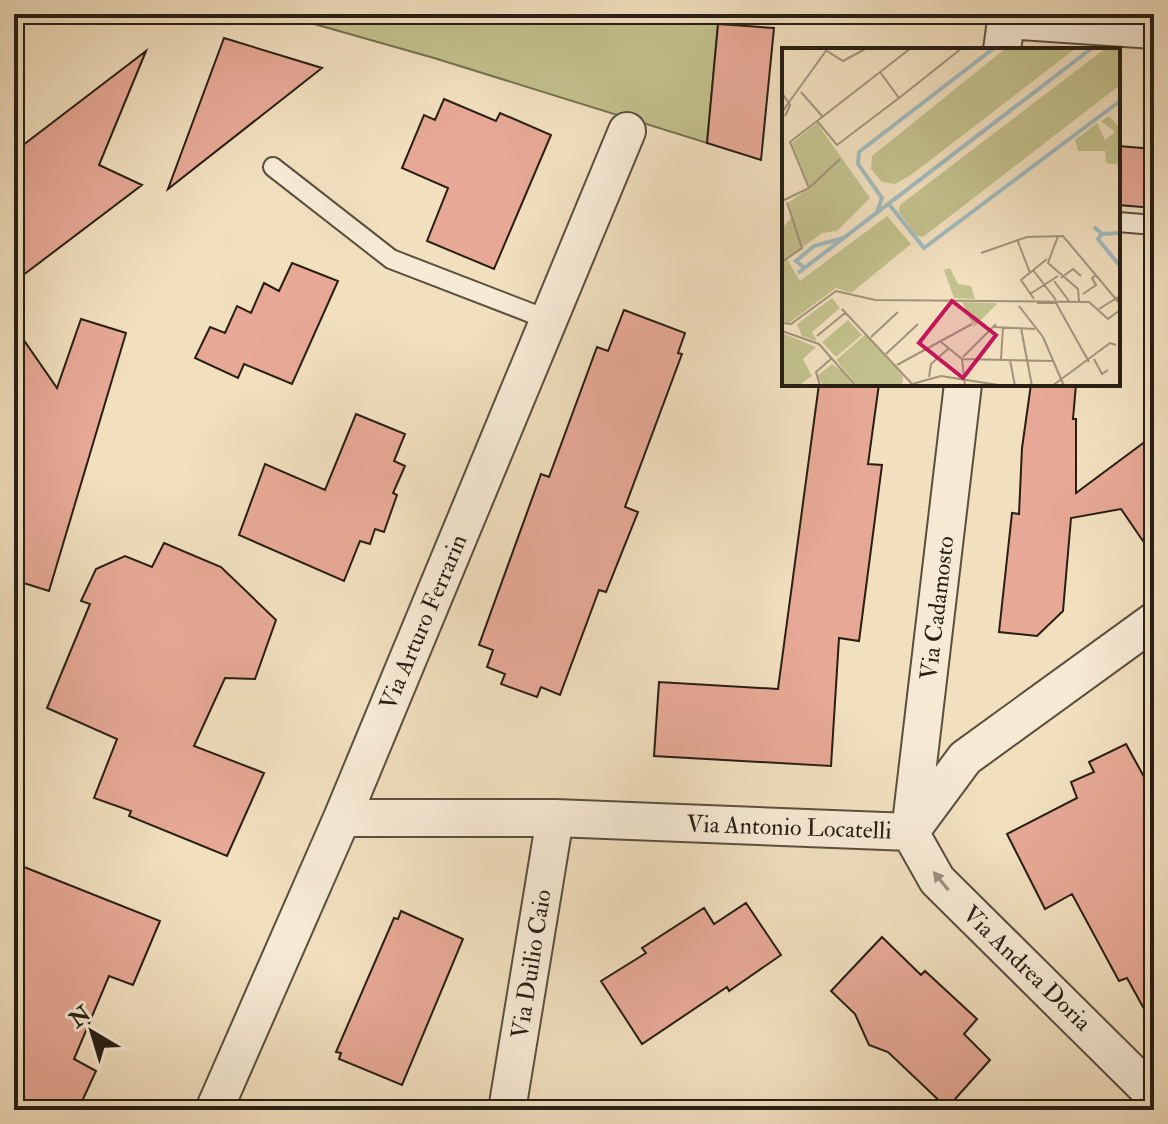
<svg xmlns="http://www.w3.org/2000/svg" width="1168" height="1124" font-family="'IM FELL Double Pica',serif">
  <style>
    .green { fill: #c2c08c; stroke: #757050; stroke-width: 2 }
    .building { fill: #e7a996; stroke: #281f14; stroke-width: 2 }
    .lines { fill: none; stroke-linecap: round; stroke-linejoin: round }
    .lane-casing { stroke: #5a4f3e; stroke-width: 22 }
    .street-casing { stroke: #5a4f3e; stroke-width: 40 }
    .lane { stroke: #f6ead5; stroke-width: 18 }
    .street { stroke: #f6ead5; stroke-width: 36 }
    .oneway { fill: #998f7e }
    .labels { text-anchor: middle; stroke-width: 6; stroke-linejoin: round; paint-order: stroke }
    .street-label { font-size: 24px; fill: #281f14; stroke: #f6ead5 }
    .inset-river { fill: none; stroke: #a1b9bd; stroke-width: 4 }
    .inset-road { fill: none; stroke: #a1927a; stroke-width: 2 }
    .view { fill: #c2185b; fill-opacity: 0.15; stroke: #c2185b; stroke-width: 4 }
    .inset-edge { fill: none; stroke: #281f14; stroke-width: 4 }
  </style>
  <rect width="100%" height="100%" fill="#f1dfbe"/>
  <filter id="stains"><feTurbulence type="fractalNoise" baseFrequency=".0025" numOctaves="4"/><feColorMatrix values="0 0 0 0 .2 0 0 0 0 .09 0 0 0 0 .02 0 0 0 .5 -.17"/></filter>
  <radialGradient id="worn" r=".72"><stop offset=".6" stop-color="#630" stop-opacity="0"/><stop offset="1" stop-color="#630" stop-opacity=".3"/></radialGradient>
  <path class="green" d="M279,14H748L747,27L718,25L707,143L434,58Z"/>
  <path class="building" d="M718,24L774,28L761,160L707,143Z
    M224,38L322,68L168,189L211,73Z
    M146,51L99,165L142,185L14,282V152Z
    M444,99L496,121L500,113L551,135L494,269L427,241L448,188L402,168L424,115L435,120Z
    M1118,146L1154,149V208L1118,205Z
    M292,263L338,281L292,384L244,364L238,378L195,358L210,327L225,333L237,306L251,313L264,283L279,291Z
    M624,310L685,333L678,353L682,354L625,507L638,512L606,592L599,590L560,695L541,687L537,697L501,684L505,674L487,667L493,650L479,645L541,474L549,477L597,347L608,351Z
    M81,319L126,333L49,591L14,580V326L57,388Z
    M819,384H879L868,464L882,465L859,641L839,638L831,766L654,756L659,682L778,689Z
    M1031,384H1076L1073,419H1076V493L1154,435V557L1121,509L1071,518L1063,611L1037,636L999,632L1012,513L1019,514L1022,448Z
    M356,414L405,434L394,461L405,466L393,493L397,495L384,532L375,529L370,544L360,541L344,581L239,535L265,464L325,490Z
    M164,543L221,567L276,620L255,679L225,678L194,746L264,773L227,856L129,816L131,811L94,798L117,739L47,708L90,604L81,601L96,569L125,556L152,567Z
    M1126,744L1154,795V1027L1127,978L1119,981L1072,894L1045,909L1007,834L1077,798L1071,782L1094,772L1089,762Z
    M14,863L160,921L133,985L109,976L74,1059L96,1071L78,1110H14Z
    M746,903L781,955L729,991L727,987L642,1044L601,981L646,953L642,948L704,908L714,924Z
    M401,911L463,939L402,1085L339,1059L341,1053L336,1052L394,918L398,919Z
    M882,937L921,975L925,971L977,1019L964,1034L990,1060L947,1108L888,1052L869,1045L855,1014L831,991Z"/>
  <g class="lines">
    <g class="lane-casing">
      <path id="lane" d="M273,167L391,259L549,320
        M1118,222L1154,225"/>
    </g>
    <g class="street-casing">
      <path id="street" d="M1006,20L1154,30
        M1002,50L1007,14
        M342,818H555L910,832
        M911,831L965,758L1154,621
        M910,832L963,384
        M910,832L937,880L1154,1095
        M214,1110L342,818L627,131
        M507,1110L555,818"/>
    </g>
    <use href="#lane" class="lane"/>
    <use href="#street" class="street"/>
  </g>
  <defs><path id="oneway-solid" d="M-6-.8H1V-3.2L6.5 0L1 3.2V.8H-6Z" transform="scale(2)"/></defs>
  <use class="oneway" href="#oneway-solid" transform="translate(941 881) rotate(-129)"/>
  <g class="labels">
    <g class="street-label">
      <text transform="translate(937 608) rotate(-83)" y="8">Via Cadamosto</text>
      <text transform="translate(423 622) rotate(-67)" y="8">Via Arturo Ferrarin</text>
      <text transform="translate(789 827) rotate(2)" y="8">Via Antonio Locatelli</text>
      <text transform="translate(531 964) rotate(-81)" y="8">Via Duilio Caio</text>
      <text transform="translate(1027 968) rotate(44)" y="8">Via Andrea Doria</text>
    </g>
  </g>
  <g transform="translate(782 48)">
    <rect width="338" height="338" fill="#f1dfbe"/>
    <path d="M224,0H294L129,127L113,136L100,134L89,121L90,108ZM324,0H338V37L141,189L135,188L117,164L118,157ZM327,68L338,80V117L324,115L323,103H296L293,92L315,75L323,92L333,84L319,73ZM35,75L88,150L55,183L40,185L5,211L18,233L105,168L129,196L69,245L54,240L7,275L0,274V180L9,170L7,154L28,140L10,95ZM168,220L176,236L189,238L193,251L172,250L162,222ZM50,250L58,260L30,284L35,293L20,288L15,276ZM180,254L214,255L215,256L192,279ZM66,272L80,287L54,309L40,294ZM0,285L34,299L21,311L30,328L16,338H0ZM84,286L121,328L120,338H76L54,312ZM50,316L60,323L72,338H41L35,328Z" fill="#c2c08c"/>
    <path class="inset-river" d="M106,155L142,200L338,53M95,164L100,150L76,116L77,104L212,0M312,179L320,186L338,185M320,186L316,191L338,218M23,220L14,213L32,198L61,190M16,225L310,0"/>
    <path class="inset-road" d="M45,3L61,13L85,0M98,24L117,50L180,0M19,44L40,68M0,45L8,57L3,68M0,64L46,0M35,73L55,97L117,50M0,118L1,63M27,140L58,111M0,153L27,140L8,94L129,0M276,188L266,215L296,241L297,253M235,191L248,225M199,205L245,189L281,188L338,256M0,214L20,200L5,154M251,222L274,252M279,230L291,221L299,228M272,233L287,253M248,246L276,228M301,246L314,237L310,230L314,227M252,251L239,232L265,211M255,255H274L307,314M237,258L261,289L282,338M60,261L132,338M317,261L338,248M0,275L9,276L54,243L93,252L307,254L326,271L338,262M212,279L253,281M239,280L250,338M0,283L37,296M35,288L63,265M89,289L116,264M159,294L180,311L271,313M37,296L74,338M104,306L136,276M181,309L214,276M180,311L183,338M219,311L221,279M312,311L320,326L326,322M228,312L233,338M115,317L190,276M147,329L149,316L167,300M38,338L34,324L50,310M123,338L159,328L223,338M270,338L328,295L334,297"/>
    <path class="view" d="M170,253L214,287L181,330L137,295Z"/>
    <rect width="338" height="338" class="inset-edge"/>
  </g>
  <rect width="1168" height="1124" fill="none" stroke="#f1dfbe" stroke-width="48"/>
  <rect x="16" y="16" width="1136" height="1092" fill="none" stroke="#281f14" stroke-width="4"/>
  <rect x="24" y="24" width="1120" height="1076" fill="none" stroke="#281f14" stroke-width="2"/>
  <g transform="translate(92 1032) rotate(322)" stroke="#f6ead5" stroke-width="6" paint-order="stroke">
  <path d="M0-6L14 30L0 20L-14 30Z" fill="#281f14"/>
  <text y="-12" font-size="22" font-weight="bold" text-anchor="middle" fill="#281f14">N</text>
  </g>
  <rect width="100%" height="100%" filter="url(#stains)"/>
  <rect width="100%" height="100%" fill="url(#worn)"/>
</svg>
